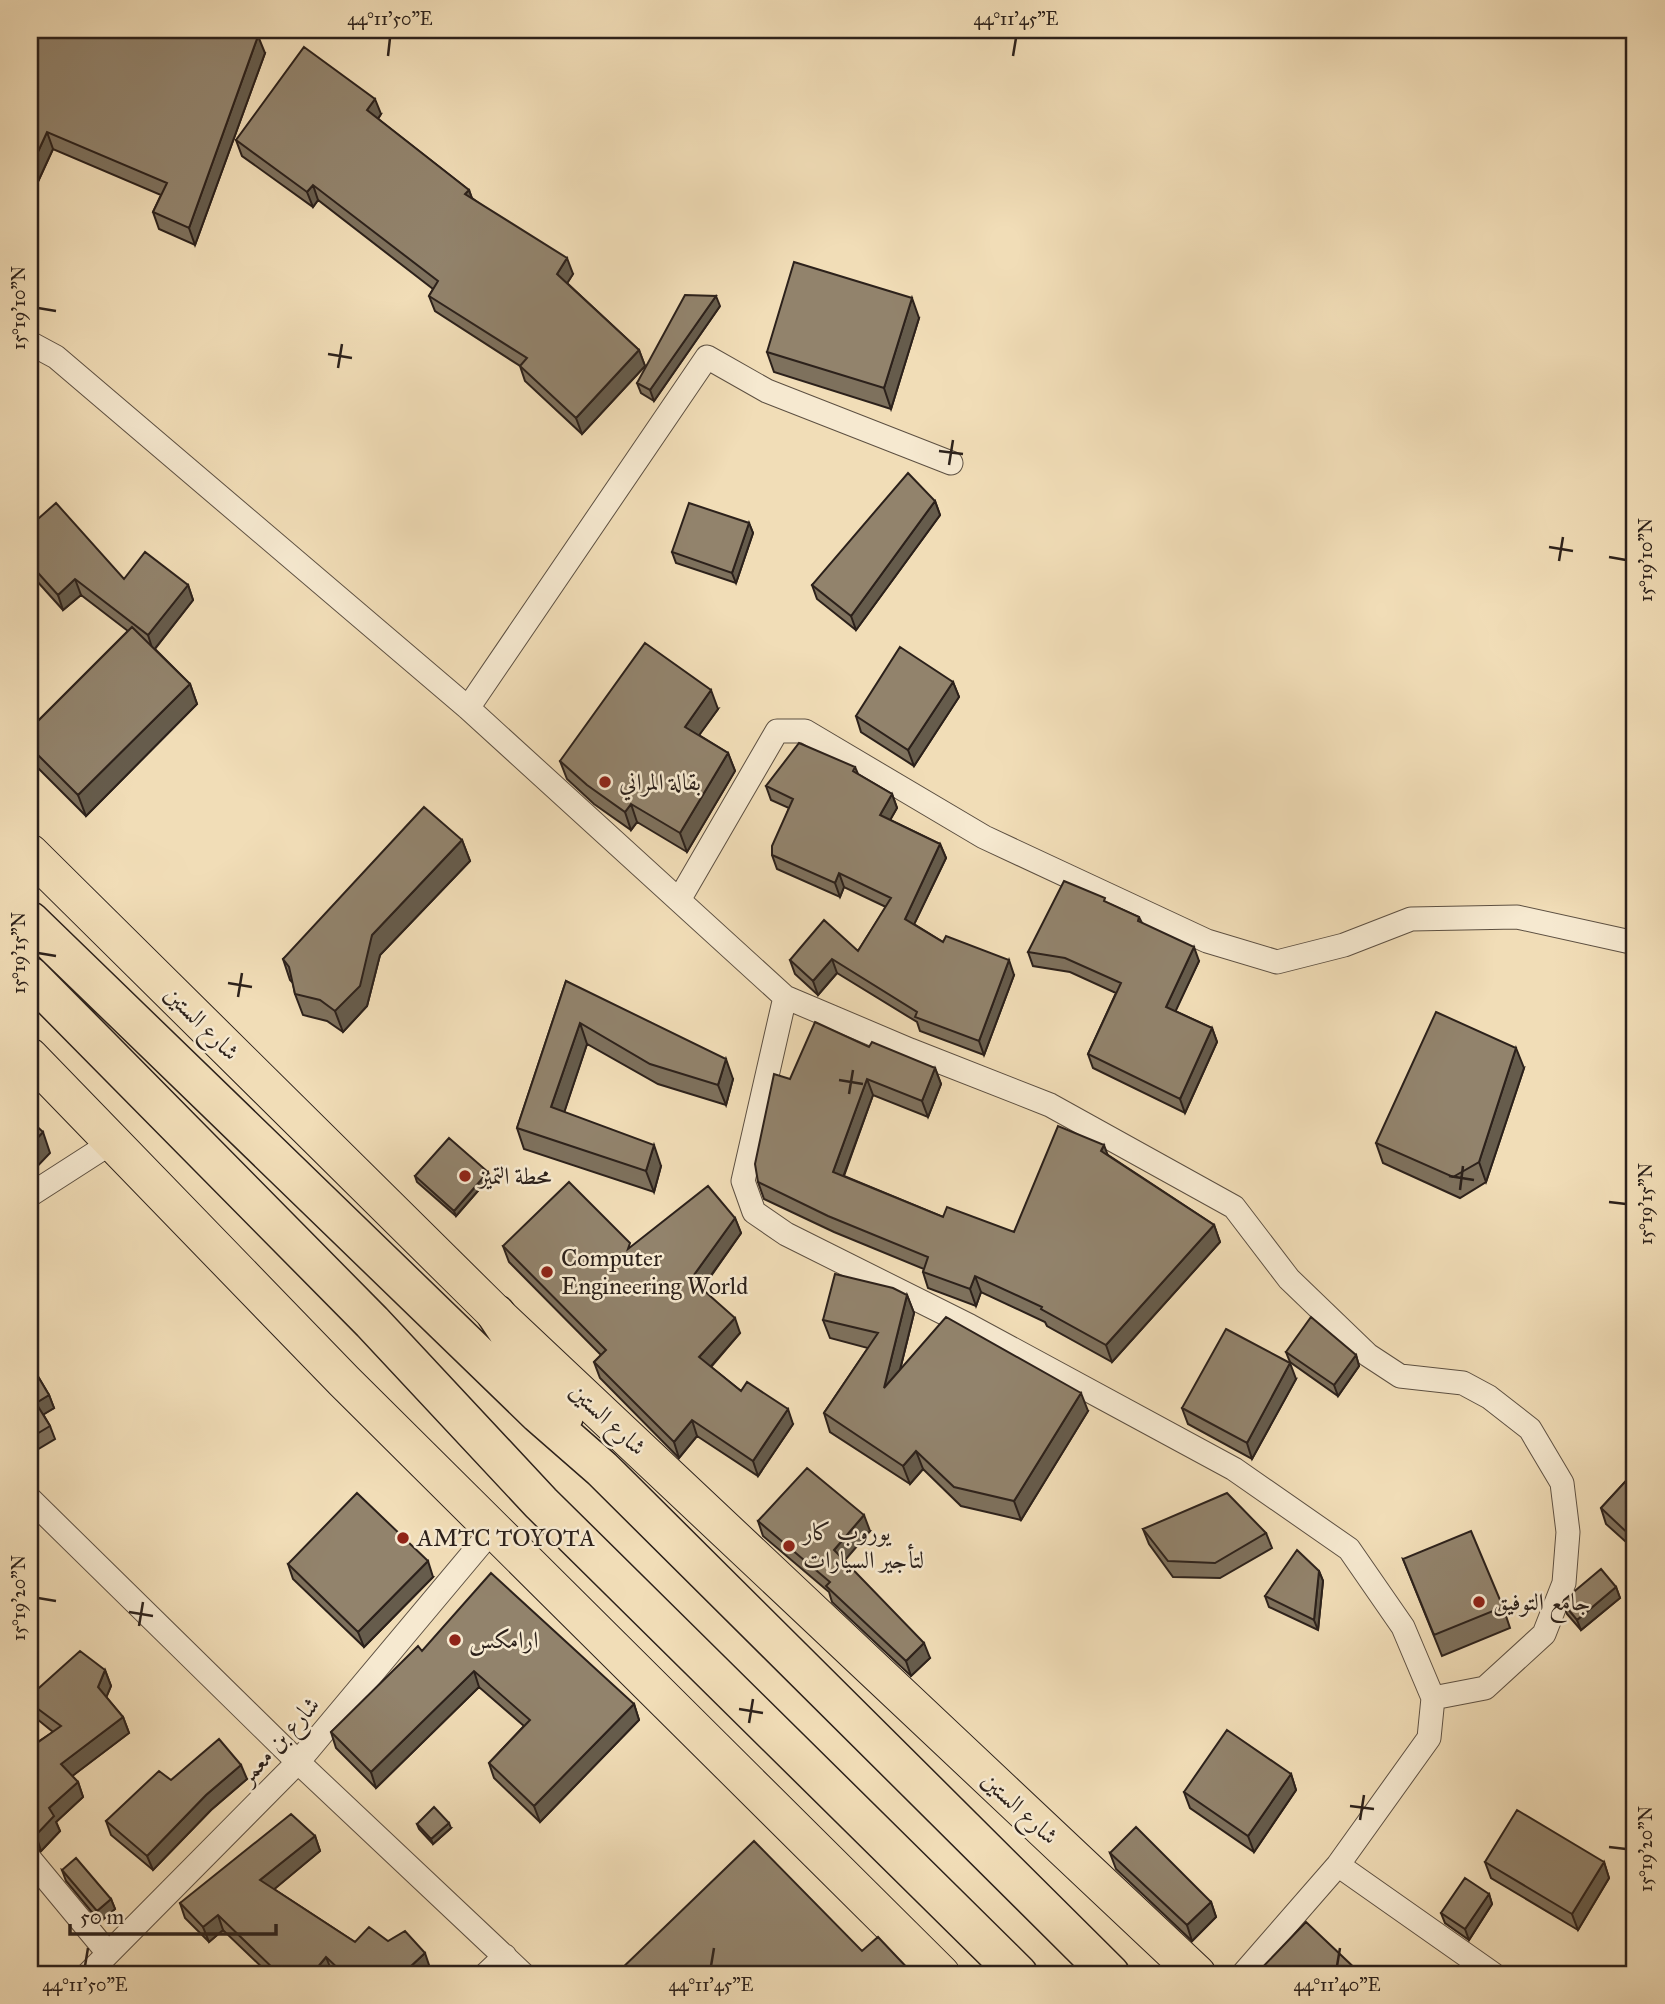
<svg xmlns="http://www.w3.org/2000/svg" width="1665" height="2004" font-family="'IM FELL Great Primer',Amiri,serif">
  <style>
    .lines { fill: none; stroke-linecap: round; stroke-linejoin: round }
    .street-casing { stroke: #5d5042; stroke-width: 25 }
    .primary-casing { stroke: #2c211b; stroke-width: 39 }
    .highway-casing { stroke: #2c211b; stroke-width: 41 }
    .street { stroke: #f6e9d0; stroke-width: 23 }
    .primary { stroke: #f1ddb7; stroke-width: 37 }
    .highway { stroke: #f1ddb7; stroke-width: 38 }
    .wall { fill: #7e715d; stroke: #2c211b; stroke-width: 2 }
    .shaded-wall { fill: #665c4c; stroke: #2c211b; stroke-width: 2 }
    .building { fill: #92836c; stroke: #2c211b; stroke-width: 2 }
    .ticks { fill: none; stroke: #2c211b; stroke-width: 2.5 }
    .poi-dot { fill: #8f2418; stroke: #f6e9d0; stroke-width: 2.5 }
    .labels { text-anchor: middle; stroke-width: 5; stroke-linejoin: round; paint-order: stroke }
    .poi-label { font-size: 24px; fill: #2c211b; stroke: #f6e9d0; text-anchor: start }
    .street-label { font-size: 24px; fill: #2c211b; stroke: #f6e9d0 }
    .neatline { fill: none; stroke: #2c211b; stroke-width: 2.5 }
    .ticks-label { font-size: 18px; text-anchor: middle; fill: #2c211b }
  </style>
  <rect width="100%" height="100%" fill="#f1ddb7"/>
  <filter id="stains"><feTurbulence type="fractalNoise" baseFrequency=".00286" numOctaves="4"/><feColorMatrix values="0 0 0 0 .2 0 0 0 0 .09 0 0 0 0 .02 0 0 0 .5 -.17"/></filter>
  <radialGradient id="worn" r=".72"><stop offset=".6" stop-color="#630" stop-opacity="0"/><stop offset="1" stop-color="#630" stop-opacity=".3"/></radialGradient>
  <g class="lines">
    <g class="street-casing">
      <path id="street" d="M30,343L56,357L468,708L785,997L743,1181L754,1212L786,1234L970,1326L1234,1469L1349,1549L1403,1627L1433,1698L1429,1738L1338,1865L1243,1974
        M468,708L707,357L767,391L951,463
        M679,900L777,731H805L984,837L1207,941L1277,962L1344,945L1411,919L1517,917L1635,943
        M785,997L910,1050L1050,1105L1234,1207L1289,1279L1368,1355L1400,1376L1463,1383L1489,1397L1530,1429L1562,1483L1568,1532L1564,1583L1544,1634L1485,1688L1433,1698
        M30,1195L114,1141
        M30,1499L298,1762L523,1974
        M30,1859L108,1953
        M1338,1865L1493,1974
        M88,1974L298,1762L494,1528
        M486,1974L505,1956"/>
    </g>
    <g class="primary-casing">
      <path id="primary" d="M30,853L496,1314L1197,1974
        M30,1057L344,1381L941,1974"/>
    </g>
    <g class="highway-casing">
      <path id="highway" d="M30,921L539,1414L602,1469L1110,1974
        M30,976L372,1322L541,1503L1018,1974
        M496,1314L564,1416"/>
    </g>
    <use href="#street" class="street"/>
    <use href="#primary" class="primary"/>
    <use href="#highway" class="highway"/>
  </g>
  <path class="wall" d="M30,30L265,53L195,245L159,229L153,212L161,195L53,149L30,199Z
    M381,114L378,119L469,190L472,198L573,274L567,283L639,350L645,366L582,434L525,381L520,366L435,311L429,296L433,289L318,200L313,207L242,156L236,140Z
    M720,306L654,401L641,393L637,383Z
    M919,318L891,409L774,372L767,352Z
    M935,501L940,515L856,630L817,599L812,585Z
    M749,523L753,533L736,583L676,563L672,552Z
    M30,526L124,579L188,585L193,600L155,649L190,684L197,704L86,816L30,760V729L128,631L81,595L63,610L36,580L30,586Z
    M953,682L959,697L914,766L861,732L856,716Z
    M718,709L699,735L728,753L735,771L687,852L637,822L631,830L594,804L567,779L560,761Z
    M855,767L858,774L892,794L897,808L890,820L940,844L946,858L914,924L943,942L1014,975L984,1055L920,1031L917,1022L837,973L818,995L795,974L790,960L858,951L886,907L844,887L840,897L777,869L772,855L789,808L771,800L766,786Z
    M462,840L470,861L380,955L367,1006L343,1032L327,1021L303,1015L295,994L293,983L290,980L283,959Z
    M1107,903L1139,917L1142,923L1199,961L1175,1011L1212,1028L1217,1042L1185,1113L1093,1068L1088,1054L1116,993L1070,972L1033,966L1028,952Z
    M566,981L733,1079L726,1105L658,1084L587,1044L564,1112L661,1166L654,1192L524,1149L517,1128Z
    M869,1047L935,1068L941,1084L928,1117L873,1095L844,1176L943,1217L1014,1232L1108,1155L1214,1225L1220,1242L1112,1362L1047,1326L1045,1322L981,1292L976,1306L928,1288L923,1272L924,1269L834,1232L764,1199L758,1182L790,1079Z
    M1524,1068L1486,1182L1460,1198L1383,1163L1376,1143Z
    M415,1176L490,1177L456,1216L417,1182Z
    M735,1218L741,1233L702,1289L740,1333L711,1367L741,1391L793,1424L758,1476L697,1436L679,1458L600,1378L594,1362L601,1355L509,1262L503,1246L631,1247Z
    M907,1295L914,1313L900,1370L1088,1411L1021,1520L961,1506L923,1469L910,1484L830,1432L824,1413L868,1348L830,1338L823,1320Z
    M1286,1352L1356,1355L1359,1366L1338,1396L1290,1362Z
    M30,1363L49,1395L54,1408L43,1414L50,1426L55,1439L30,1454Z
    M1296,1379L1252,1459L1188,1424L1182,1408Z
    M1635,1471V1550L1606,1524L1601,1508Z
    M758,1521L870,1531L844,1560L930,1658L911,1676L832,1602L829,1592L763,1536Z
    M1143,1529L1266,1533L1272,1548L1220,1578L1173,1577L1149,1544Z
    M1403,1559L1503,1607L1510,1628L1442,1656Z
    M288,1564L433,1577L364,1647L293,1579Z
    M1319,1571L1323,1581L1318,1630L1269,1607L1265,1596Z
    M1616,1587L1620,1598L1581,1630L1567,1614L1563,1603Z
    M422,1651L634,1704L639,1720L540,1822L494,1778L489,1763L524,1726L479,1687L376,1788L336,1748L331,1732Z
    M105,1670L111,1686L106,1697L123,1717L129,1733L72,1776L78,1782L83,1797L56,1822L60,1831L41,1851L30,1846V1747L53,1732L32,1715L30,1710V1696Z
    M1291,1774L1296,1790L1254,1852L1190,1808L1184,1792Z
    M247,1779L211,1810L153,1870L111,1835L106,1821L171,1780Z
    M417,1824L451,1828L433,1844L419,1829Z
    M315,1836L320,1851L274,1889L355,1942L388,1941L430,1968L424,1974H334L332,1972L330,1974H269L223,1930L209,1942L185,1918L180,1903Z
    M1110,1853L1211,1902L1216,1917L1192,1941L1116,1869Z
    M1485,1862H1604L1609,1878L1578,1930L1491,1878Z
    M62,1870L111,1899L115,1909L100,1922L66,1881Z
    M1489,1894L1492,1904L1469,1940L1445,1923L1441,1913Z"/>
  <path class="shaded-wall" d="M258,36L265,53L195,245L189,228Z
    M375,99L381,114L373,126L367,110Z
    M47,132L53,149L30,199V169Z
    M313,185L318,200L313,207L307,192Z
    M469,190L474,205L465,194Z
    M567,258L573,274L563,290L557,274Z
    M716,296L720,306L654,401L650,390Z
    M912,298L919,318L891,409L884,388Z
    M639,350L645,366L582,434L576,418Z
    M935,501L940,515L856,630L851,616Z
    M749,523L753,533L736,583L732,573Z
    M31,565L36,580L30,586V566Z
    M75,579L81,595L63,610L58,595Z
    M188,585L193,600L153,651L148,635Z
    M953,682L959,697L914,766L908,750Z
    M190,684L197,704L86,816L78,795Z
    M711,690L718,709L692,745L685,727Z
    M728,753L735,771L687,852L680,833Z
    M892,794L897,808L885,829L880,815Z
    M631,804L637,822L631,830L625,812Z
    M462,840L470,861L380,955L367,1006L343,1032L335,1011L372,935Z
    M940,844L946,858L910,933L905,919Z
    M839,873L844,887L840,897L835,883Z
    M1194,947L1199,961L1171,1021L1166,1007Z
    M832,959L837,973L818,995L813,981Z
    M1009,960L1014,975L984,1055L979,1041Z
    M580,1023L587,1044L559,1128L551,1107Z
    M1212,1028L1217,1042L1185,1113L1180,1099Z
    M1516,1048L1524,1068L1486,1182L1479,1162Z
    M726,1059L733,1079L726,1105L718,1085Z
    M935,1068L941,1084L928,1117L922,1101Z
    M867,1079L873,1095L839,1188L833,1172Z
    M43,1132L50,1153L30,1174V1146Z
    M654,1145L661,1166L654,1192L646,1171Z
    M1104,1145L1110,1161L1101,1151Z
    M488,1172L490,1177L456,1216L454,1211Z
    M735,1218L741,1233L697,1295L691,1279Z
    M1214,1225L1220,1242L1112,1362L1106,1345Z
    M975,1276L981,1292L976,1306L970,1289Z
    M907,1295L914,1313L891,1406L884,1388Z
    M735,1318L740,1333L705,1373L699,1357Z
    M1356,1355L1359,1366L1338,1396L1334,1385Z
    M1290,1363L1296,1379L1252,1459L1247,1443Z
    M1081,1393L1088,1411L1021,1520L1014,1501Z
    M49,1395L54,1408L41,1416L36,1403Z
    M788,1409L793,1424L758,1476L753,1461Z
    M692,1420L697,1436L679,1458L674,1442Z
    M916,1451L923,1469L910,1484L903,1466Z
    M864,1515L870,1531L840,1566L834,1550Z
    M428,1561L433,1577L364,1647L358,1632Z
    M1319,1571L1323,1581L1318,1630L1314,1620Z
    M1616,1587L1620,1598L1581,1630L1577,1620Z
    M31,1610L36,1624L30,1630V1611Z
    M924,1643L930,1658L911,1676L906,1661Z
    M105,1670L111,1686L104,1703L98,1687Z
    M474,1671L479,1687L376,1788L371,1772Z
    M634,1704L639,1720L540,1822L534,1806Z
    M123,1717L129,1733L67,1780L61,1764Z
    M241,1765L247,1779L211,1810L153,1870L147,1856L206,1795Z
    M1291,1774L1296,1790L1254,1852L1248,1836Z
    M78,1782L83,1797L56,1822L60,1831L41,1851L36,1835L49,1808Z
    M449,1823L451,1828L433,1844L431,1839Z
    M315,1836L320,1851L266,1896L260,1880Z
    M1604,1862L1609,1878L1578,1930L1572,1914Z
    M1489,1894L1492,1904L1469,1940L1465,1929Z
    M111,1899L115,1909L100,1922L97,1911Z
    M1211,1902L1216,1917L1192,1941L1187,1925Z
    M218,1915L223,1930L209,1942L203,1927Z
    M425,1953L430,1968L424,1974H412L409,1968Z
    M326,1957L332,1972L330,1974H312Z"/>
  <path class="building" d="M30,30H238L258,36L189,228L153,212L167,183L47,132L30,169Z
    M304,47L375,99L367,110L469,190L465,194L567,258L557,274L639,350L576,418L520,366L527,358L429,296L438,281L313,185L307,192L236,140Z
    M794,262L912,298L884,388L767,352Z
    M685,295L716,296L650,390L637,383Z
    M908,473L935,501L851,616L812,585Z
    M56,503L124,579L145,552L188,585L148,635L75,579L58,595L31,565L30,566V526Z
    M689,503L749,523L732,573L672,552Z
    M132,627L190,684L78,795L30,747V729Z
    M645,643L711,690L685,727L728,753L680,833L631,804L625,812L587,785L560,761Z
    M900,647L953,682L908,750L856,716Z
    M799,743L855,767L853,771L892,794L880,815L940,844L905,919L943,942L946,936L1009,960L979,1041L915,1017L917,1012L832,959L813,981L790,960L824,920L858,951L891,898L839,873L835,883L772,855V846L793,799L766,786Z
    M424,807L462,840L372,935L360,986L335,1011L320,1000L295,994L289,967L283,959Z
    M1064,881L1105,898L1104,901L1139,917L1138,921L1194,947L1166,1007L1212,1028L1180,1099L1088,1054L1121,983L1065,958L1028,952Z
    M566,981L726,1059L718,1085L650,1064L580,1023L551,1107L654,1145L646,1171L517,1128Z
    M1436,1012L1516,1048L1479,1162L1453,1177L1376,1143Z
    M815,1022L869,1047L872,1042L935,1068L922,1101L867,1079L833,1172L943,1217L947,1207L1014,1232L1058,1126L1104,1145L1101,1151L1214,1225L1106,1345L1041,1309L1042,1307L975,1276L970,1289L923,1272L928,1257L828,1216L758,1182L755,1164L774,1074L790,1079Z
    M30,1120L43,1132L30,1146Z
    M449,1138L488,1172L454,1211L415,1176Z
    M569,1182L630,1243L628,1249L708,1186L735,1218L691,1279L735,1318L699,1357L741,1391L747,1382L788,1409L753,1461L692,1420L674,1442L594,1362L606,1350L503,1246Z
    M835,1274L893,1288L907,1295L884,1388L946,1317L1081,1393L1014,1501L954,1487L916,1451L903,1466L824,1413L878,1333L823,1320Z
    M1311,1317L1356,1355L1334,1385L1286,1352Z
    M1226,1329L1290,1363L1247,1443L1182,1408Z
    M30,1363L49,1395L36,1403L50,1426L30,1438Z
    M807,1468L864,1515L834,1550L924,1643L906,1661L826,1586L830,1582L758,1521Z
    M1635,1471V1540L1601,1508Z
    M357,1493L428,1561L358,1632L288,1564Z
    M1227,1493L1266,1533L1215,1563L1168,1561L1143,1529Z
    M1471,1531L1503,1607L1434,1635L1403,1559Z
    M1297,1550L1319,1571L1314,1620L1265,1596Z
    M1601,1569L1616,1587L1577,1620L1563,1603L1564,1600Z
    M491,1573L634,1704L534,1806L489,1763L530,1720L474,1671L371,1772L331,1732L418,1646L422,1651Z
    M80,1651L105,1670L98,1687L123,1717L61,1764L78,1782L49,1808L54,1816L36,1835L30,1833V1748L61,1726L30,1703V1696Z
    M1227,1730L1291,1774L1248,1836L1184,1792Z
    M219,1739L241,1765L206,1795L147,1856L106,1821L159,1771L171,1780Z
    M434,1807L449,1823L431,1839L417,1824Z
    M1517,1810L1604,1862L1572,1914L1485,1862Z
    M291,1814L315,1836L260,1880L355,1942L369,1927L388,1941L405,1931L425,1953L409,1968L413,1974H344L326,1957L312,1974H279L218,1915L203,1927L180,1903Z
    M1136,1827L1211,1902L1187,1925L1110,1853Z
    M754,1841L862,1951L878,1937L913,1974H616Z
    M76,1858L111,1899L97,1911L62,1870Z
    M1465,1878L1489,1894L1465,1929L1441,1913Z
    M1306,1922L1361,1974L1367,1967L1374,1974H1256Z"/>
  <path class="ticks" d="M388,56L390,38M1013,56L1016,38M38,308L56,311M328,354L352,358M338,368L342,344M939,451L963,454M949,465L953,440M1549,547L1573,551M1609,557L1626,560M1559,561L1563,537M38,953L56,956M228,983L252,987M238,997L242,973M839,1080L863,1084M849,1094L853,1070M1449,1176L1474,1180M1460,1190L1463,1166M1609,1202L1626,1204M38,1598L56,1601M129,1612L153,1616M139,1626L143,1602M739,1709L763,1713M749,1723L753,1699M1350,1806L1374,1809M1360,1820L1364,1795M1609,1847L1626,1849M85,1966L88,1948M711,1966L714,1948M1337,1966L1340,1948"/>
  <g class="poi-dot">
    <circle cx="605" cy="782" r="7"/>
    <circle cx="465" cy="1176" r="7"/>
    <circle cx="547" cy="1272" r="7"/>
    <circle cx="403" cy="1538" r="7"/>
    <circle cx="789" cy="1546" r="7"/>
    <circle cx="1479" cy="1602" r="7"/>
    <circle cx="455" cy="1640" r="7"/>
  </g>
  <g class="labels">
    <g class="poi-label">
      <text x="619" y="790">بقالة المراني</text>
      <text x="479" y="1184">محطة التميز</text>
      <text x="561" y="1266">Computer<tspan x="561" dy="28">Engineering World</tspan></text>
      <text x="803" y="1540">يوروب كار<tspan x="803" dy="28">لتأجير السيارات</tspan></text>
      <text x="417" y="1546">AMTC TOYOTA</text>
      <text x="1493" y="1610">جامع التوفيق</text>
      <text x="469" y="1648">ارامكس</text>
    </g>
    <g class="street-label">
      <text transform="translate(202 1023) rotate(45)" y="8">شارع الستين</text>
      <text transform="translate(608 1419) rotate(43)" y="8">شارع الستين</text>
      <text transform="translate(279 1740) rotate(-48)" y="8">شارع بن معمر</text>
      <text transform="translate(1020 1808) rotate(43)" y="8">شارع الستين</text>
    </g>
  </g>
  <rect width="1665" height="2004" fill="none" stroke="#f1ddb7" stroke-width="77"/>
  <path d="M70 1924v10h206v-10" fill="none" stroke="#2c211b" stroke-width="3.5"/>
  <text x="80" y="1924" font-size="21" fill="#2c211b" stroke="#f6e9d0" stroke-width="5" paint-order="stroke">50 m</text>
  <rect x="38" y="38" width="1588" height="1928" class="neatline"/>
  <g class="ticks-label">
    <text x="390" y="25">44°11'50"E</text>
    <text x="1016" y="25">44°11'45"E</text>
    <text transform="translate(19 308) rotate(-90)" y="6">15°19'10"N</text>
    <text transform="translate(1646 560) rotate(-90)" y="6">15°19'10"N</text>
    <text transform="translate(19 953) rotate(-90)" y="6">15°19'15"N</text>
    <text transform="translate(1646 1204) rotate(-90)" y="6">15°19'15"N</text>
    <text transform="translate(19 1598) rotate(-90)" y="6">15°19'20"N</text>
    <text transform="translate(1646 1849) rotate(-90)" y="6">15°19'20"N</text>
    <text x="85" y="1991">44°11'50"E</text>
    <text x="711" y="1991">44°11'45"E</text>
    <text x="1337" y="1991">44°11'40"E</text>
  </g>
  <rect width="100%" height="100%" filter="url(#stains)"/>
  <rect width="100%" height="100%" fill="url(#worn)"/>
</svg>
